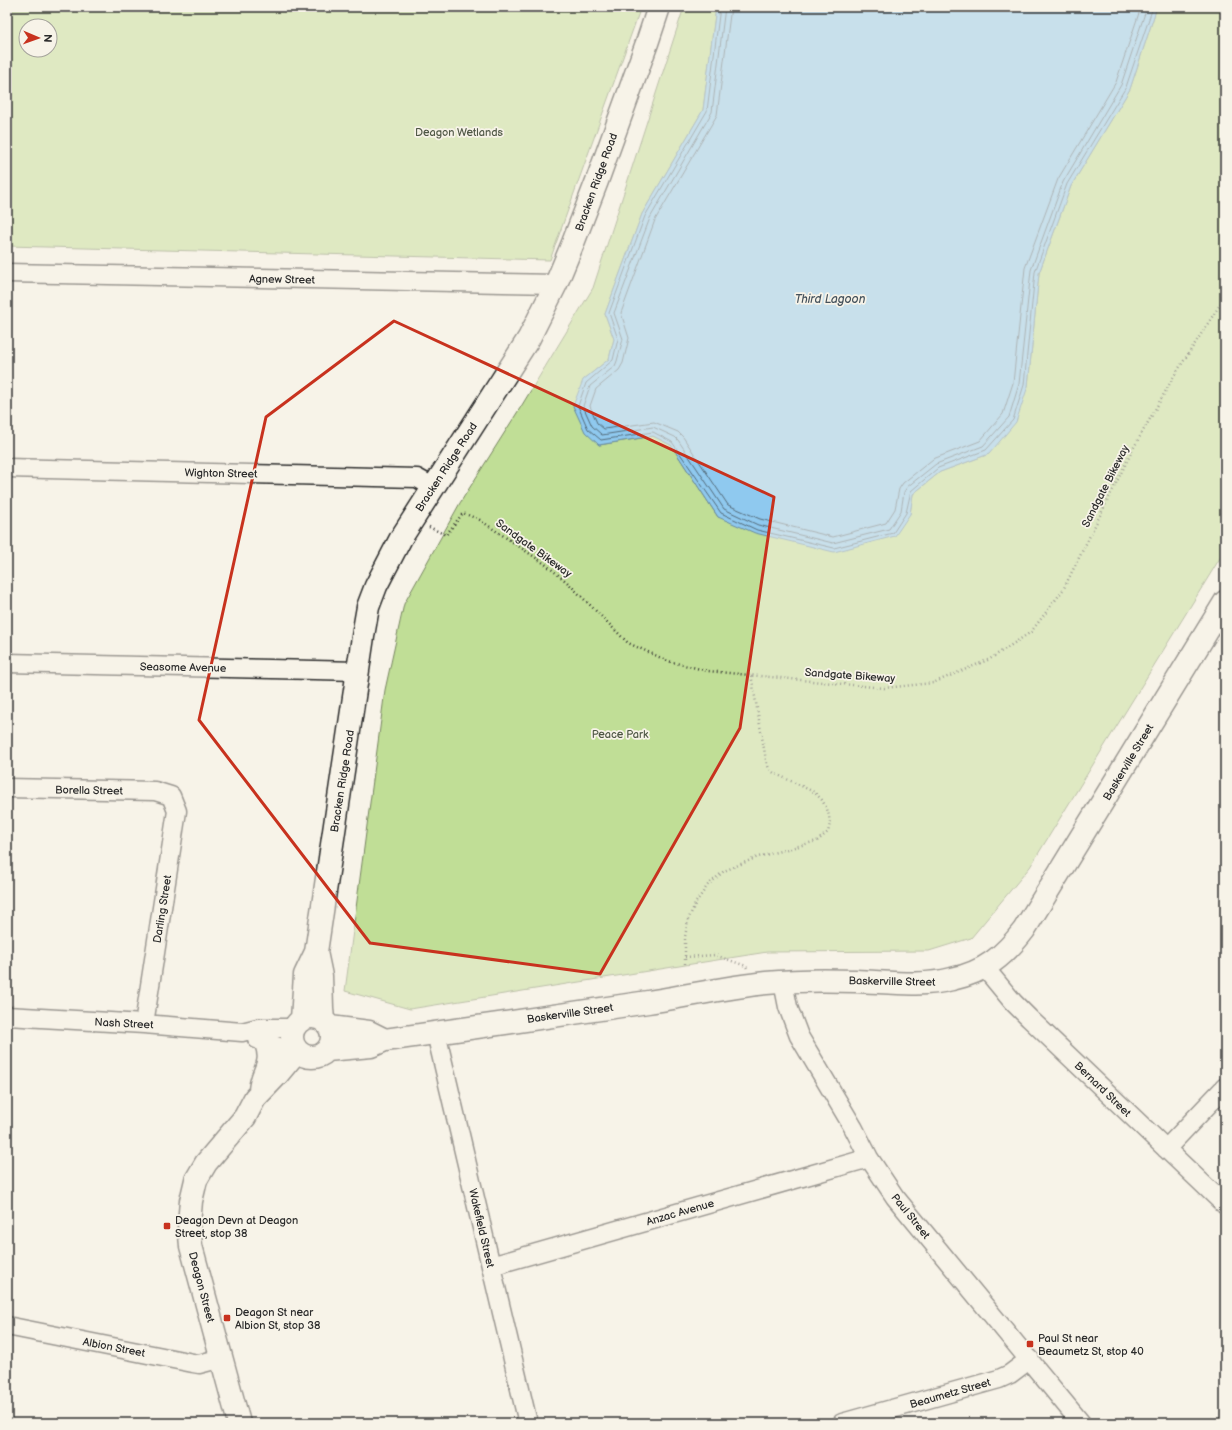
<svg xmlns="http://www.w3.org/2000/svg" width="1232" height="1430" font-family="'Balsamiq Sans',sans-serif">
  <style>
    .green { fill: #c0de96; stroke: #768460; fill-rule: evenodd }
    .water { fill: #8fc9ef; stroke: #678aa1 }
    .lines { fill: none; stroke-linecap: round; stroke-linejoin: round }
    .shore { stroke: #536a79; stroke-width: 1 }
    .street-casing { stroke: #2b2b2b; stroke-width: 21 }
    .secondary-casing { stroke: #2b2b2b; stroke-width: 25 }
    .path { stroke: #2b2b2b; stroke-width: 2.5; stroke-dasharray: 1 3; stroke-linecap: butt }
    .street { stroke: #f7f3e8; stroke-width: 18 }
    .secondary { stroke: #f7f3e8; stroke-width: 22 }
    .marked { fill: none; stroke: #c8321e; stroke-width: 3; stroke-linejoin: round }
    .poi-dot { fill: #c8321e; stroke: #f7f3e8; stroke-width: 1.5 }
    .labels { text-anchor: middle; stroke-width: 3.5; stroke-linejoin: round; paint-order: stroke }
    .park-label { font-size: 11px; fill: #505846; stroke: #f7f3e8 }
    .street-label { font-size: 11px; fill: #2b2b2b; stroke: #f7f3e8 }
    .poi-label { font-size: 11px; fill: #2b2b2b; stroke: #f7f3e8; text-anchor: start }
    .water-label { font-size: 12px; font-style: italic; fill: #44525c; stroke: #f7f3e8 }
  </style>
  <rect width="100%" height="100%" fill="#f7f3e8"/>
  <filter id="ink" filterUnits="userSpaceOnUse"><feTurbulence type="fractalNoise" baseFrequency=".025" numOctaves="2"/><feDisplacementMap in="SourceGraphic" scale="8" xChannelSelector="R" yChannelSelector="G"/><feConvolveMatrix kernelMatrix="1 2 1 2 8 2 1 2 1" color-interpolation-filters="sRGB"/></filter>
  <g filter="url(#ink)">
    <path class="green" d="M7,7H641L550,260L7,246ZM26,26H50V50H26Z
      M684,7H716L703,110L642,214L605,314L614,339L609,359L583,380L599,445L653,436L671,445L718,517L910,514L913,494L940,472L989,454L1028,386L1039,273L1071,186L1130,89L1157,7H1225V550L1030,867L971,938L929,951L767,952L410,1009L345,991L385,690L404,604L460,503L522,405L593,288Z"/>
    <path class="water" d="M716,7H1157L1130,89L1071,186L1039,273L1028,386L1016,422L989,454L940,472L913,494L910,514L895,536L834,552L755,533L718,517L671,445L653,436L599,445L585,432L573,406L583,380L609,359L614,339L605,314L642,214L703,110Z"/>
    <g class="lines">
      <path class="shore" d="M720,7L707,111L645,216L609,313L618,339L613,360L586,383L578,406L588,429L601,440L653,432L672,442L721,513L757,530L834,548L893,533L906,513L911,491L938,468L986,450L1013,420L1024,385L1035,272L1067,184L1126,87L1153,7
        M725,7L712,112L650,218L614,313L623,339L617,361L615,366L590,386L583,406L592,426L602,435L653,427L675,437L678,440L724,509L758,525L833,543L889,529L901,511L904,492L907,487L936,464L983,446L1009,417L1019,384L1031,270L1063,182L1121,85L1147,7
        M731,7L717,115L655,220L621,313L629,338L623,363L619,370L596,389L590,406L597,423L604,429L654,422L678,432L683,437L728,505L760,519L833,537L886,523L895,509L899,489L903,483L933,459L980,441L1003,414L1013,383L1025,268L1058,179L1116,82L1141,7"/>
      <g class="street-casing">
        <path id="street" d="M7,273L556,284
          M7,468L417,478L433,487
          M7,663L358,671
          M7,788L155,791L171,796L177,811L144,1024
          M985,968L1013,1002L1029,1018L1225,1205
          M783,982L788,1007L799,1036L853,1127L869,1158L895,1197L1081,1423
          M7,1016L144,1024L242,1032L258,1028H293
          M436,1033L528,1423
          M257,1039L281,1048L295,1049
          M1166,1149L1225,1087
          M491,1266L869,1158
          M7,1326L193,1363L199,1364L222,1358
          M842,1423L999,1379L1010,1374L1030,1359"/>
      </g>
      <g class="secondary-casing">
        <path id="secondary" d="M316,952L321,976L322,1008L323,1020
          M292 1037a20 20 0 1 1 40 0a20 20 0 1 1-40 0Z
          M302,1019L305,975L316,952L364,630L368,607L376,586L401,538L529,338L556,284L573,243L597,181L647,43L659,7
          M330,1027L369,1032L385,1040
          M327,1050L371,1046L385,1040C473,1028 560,1015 648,1002C688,996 727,987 766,983C796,980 826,980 856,981C888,982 921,987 952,979C985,972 1004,956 1024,930L1225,602
          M260,1090C262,1070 274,1065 266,1043
          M239,1423L191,1246L189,1224L191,1201L196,1180L206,1163L245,1117L255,1098L277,1075L297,1051"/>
      </g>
      <path class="path" d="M429,527L446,535L463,513L480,520L545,564L567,582L628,643L668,661L708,671L884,688L933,683L990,659L1031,632L1063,590L1133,449L1174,376L1225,297
        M685,957L715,955L746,966L747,968
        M685,964V937L688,920L696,902L708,885L724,871L758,857L817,841L828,832L830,824L829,816L827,809L822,800L814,792L774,773L769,769L766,760L751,674"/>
      <use href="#street" class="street"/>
      <use href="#secondary" class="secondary"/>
    </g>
  </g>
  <path d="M0 0H1232V1430H0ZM394,321L774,497L740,728L600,974L370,943L199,720L266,417Z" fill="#f7f3e8" fill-opacity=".55" fill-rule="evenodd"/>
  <path class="marked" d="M394,321L774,497L740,728L600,974L370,943L199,720L266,417Z"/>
  <g class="poi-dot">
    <rect x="163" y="1222" width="8" height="8" rx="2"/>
    <rect x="223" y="1314" width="8" height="8" rx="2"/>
    <rect x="1026" y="1340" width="8" height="8" rx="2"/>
  </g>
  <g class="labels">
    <g class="park-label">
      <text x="459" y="136">Deagon Wetlands</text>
      <text x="620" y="738">Peace Park</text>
    </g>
    <g class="street-label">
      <text transform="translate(596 182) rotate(-70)" y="4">Bracken Ridge Road</text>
      <text transform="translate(282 279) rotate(1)" y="4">Agnew Street</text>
      <text transform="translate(446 467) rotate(-57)" y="4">Bracken Ridge Road</text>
      <text transform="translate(221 473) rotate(1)" y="4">Wighton Street</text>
      <text transform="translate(1105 486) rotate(-63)" y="4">Sandgate Bikeway</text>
      <text transform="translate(534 548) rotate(36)" y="4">Sandgate Bikeway</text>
      <text transform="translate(183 667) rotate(1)" y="4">Seasome Avenue</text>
      <text transform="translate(850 675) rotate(4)" y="4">Sandgate Bikeway</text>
      <text transform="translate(1128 762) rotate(-59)" y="4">Baskerville Street</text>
      <text transform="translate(342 781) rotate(-81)" y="4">Bracken Ridge Road</text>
      <text transform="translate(89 790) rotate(1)" y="4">Borella Street</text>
      <text transform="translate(162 909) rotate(-81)" y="4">Darling Street</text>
      <text transform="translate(892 981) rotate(1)" y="4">Baskerville Street</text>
      <text transform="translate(570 1013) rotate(-8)" y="4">Baskerville Street</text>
      <text transform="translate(124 1023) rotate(3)" y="4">Nash Street</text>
      <text transform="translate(1103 1089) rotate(44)" y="4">Bernard Street</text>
      <text transform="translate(680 1212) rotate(-16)" y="4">Anzac Avenue</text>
      <text transform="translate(911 1216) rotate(51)" y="4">Paul Street</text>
      <text transform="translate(482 1228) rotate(77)" y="4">Wakefield Street</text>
      <text transform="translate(202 1287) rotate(75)" y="4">Deagon Street</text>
      <text transform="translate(114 1347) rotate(11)" y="4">Albion Street</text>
      <text transform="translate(950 1393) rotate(-16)" y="4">Beaumetz Street</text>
    </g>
    <g class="poi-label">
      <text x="175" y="1224">Deagon Devn at Deagon<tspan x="175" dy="13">Street, stop 38</tspan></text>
      <text x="235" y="1316">Deagon St near<tspan x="235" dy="13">Albion St, stop 38</tspan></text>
      <text x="1038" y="1342">Paul St near<tspan x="1038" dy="13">Beaumetz St, stop 40</tspan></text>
    </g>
    <g class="water-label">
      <text x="830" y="303">Third Lagoon</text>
    </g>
  </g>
  <rect width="1232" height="1430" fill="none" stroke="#f7f3e8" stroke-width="24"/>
  <rect x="12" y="12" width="1208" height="1406" fill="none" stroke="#2b2b2b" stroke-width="1.5" filter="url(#ink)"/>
  <g transform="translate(38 38) rotate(92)"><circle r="19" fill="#f7f3e8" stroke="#a5a39c"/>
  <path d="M0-3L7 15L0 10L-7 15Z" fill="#c8321e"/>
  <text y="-6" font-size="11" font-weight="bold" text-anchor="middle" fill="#2b2b2b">N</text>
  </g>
</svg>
